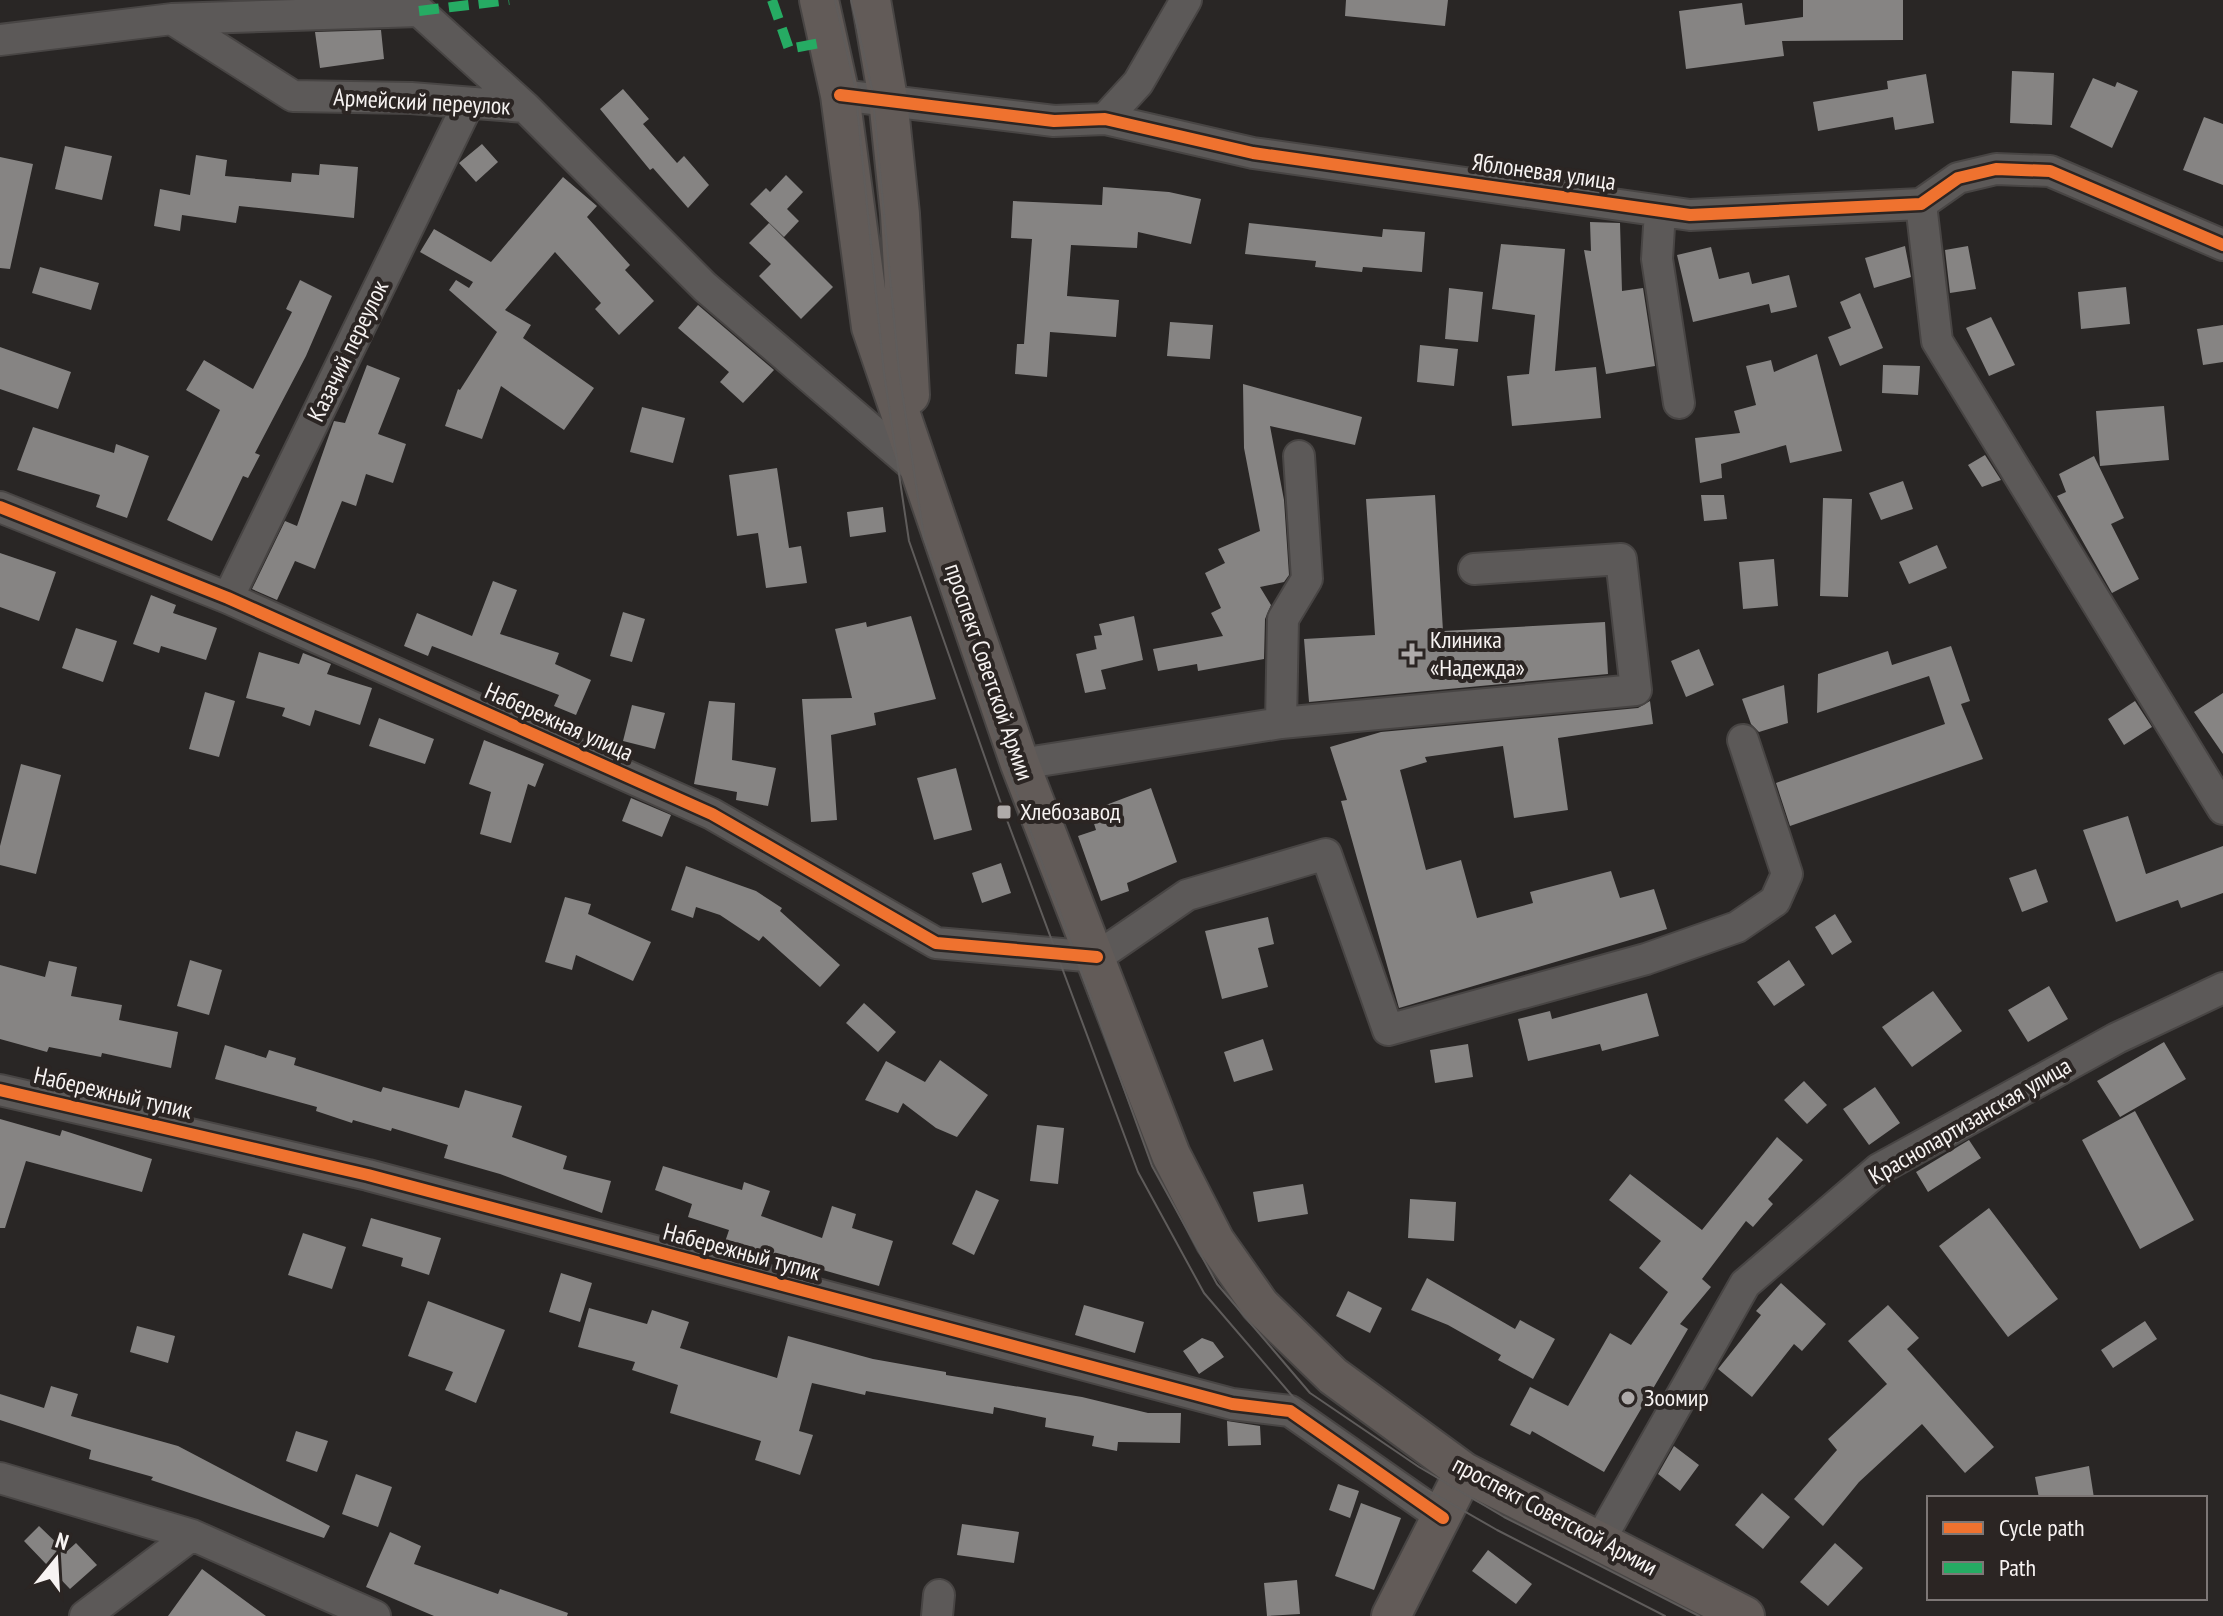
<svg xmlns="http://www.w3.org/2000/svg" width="2223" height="1616" font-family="'PT Sans Narrow',sans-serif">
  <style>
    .building { fill: #868483 }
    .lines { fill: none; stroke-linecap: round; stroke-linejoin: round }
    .minor-casing { stroke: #484544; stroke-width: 34 }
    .major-casing { stroke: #484544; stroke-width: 42 }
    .minor { stroke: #5c5958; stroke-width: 30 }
    .major { stroke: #625b58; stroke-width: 38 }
    .tram { stroke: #5f5c5b; stroke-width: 2 }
    .quiet { stroke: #26ab63; stroke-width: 10; stroke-dasharray: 20 10; stroke-linecap: butt }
    .cycleway-casing { stroke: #2b2523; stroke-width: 17 }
    .cycleway { stroke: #ef722f; stroke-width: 12 }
    .poi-dot { fill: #afabaa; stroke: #2b2523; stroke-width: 3 }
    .labels { text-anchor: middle; stroke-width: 8; stroke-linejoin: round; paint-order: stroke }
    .street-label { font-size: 24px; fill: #f7f3f2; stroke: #2b2523 }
    .poi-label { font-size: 24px; fill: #f7f3f2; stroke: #2b2523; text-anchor: start }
  </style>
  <rect width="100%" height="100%" fill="#292625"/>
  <path class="building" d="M1346,0H1448L1445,26L1345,16Z
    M1803,0H1903V40L1782,41L1784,56L1686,69L1679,11L1742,3L1745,25L1803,17Z
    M381,30L384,59L320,68L315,32Z
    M2012,71L2054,73L2052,125L2010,123Z
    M1926,74L1934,123L1895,130L1893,117L1818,131L1813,102L1888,89L1887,81Z
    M2093,78L2115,87L2117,82L2138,91L2112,148L2070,127Z
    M623,89L649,119L643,124L677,163L684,156L709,185L688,208L653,168L650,170L600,109Z
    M2204,117L2223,124V185L2183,170Z
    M482,144L498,162L476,182L459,163Z
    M65,146L112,156L102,200L55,189Z
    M196,155L227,160L225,176L291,182L292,173L319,175L320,164L358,167L354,218L239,206L236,223L182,215L180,231L154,226L160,189L190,195Z
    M0,157L33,164L10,269L0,268Z
    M786,175L803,192L787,209L799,221L784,237L750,204L766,188L770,192Z
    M563,177L597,206L587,217L630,265L625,270L654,301L619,335L595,309L601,303L555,252L505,310L531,325L523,338L594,388L564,430L501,386L482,439L445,426L458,389L460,390L497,332L449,290L456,280L469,288L473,282L420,252L434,229L491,262Z
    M1103,187L1169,192L1201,199L1191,244L1138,232L1137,248L1071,245L1067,296L1119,300L1116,337L1050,332L1047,377L1015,374L1017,344H1024L1032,239L1011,238L1013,201L1102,205Z
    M1590,222L1620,223L1622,291L1643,288L1655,366L1606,374L1584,250L1591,251Z
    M769,223L833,287L801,319L759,276L771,264L749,243Z
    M1249,223L1382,237L1383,229L1425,232L1422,272L1363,267L1362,272L1315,267L1316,261L1245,254Z
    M1501,244L1565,249L1555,371L1596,367L1601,418L1512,426L1507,376L1529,374L1535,315L1492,309Z
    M1905,246L1911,277L1874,288L1865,258Z
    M1968,246L1976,289L1950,293L1945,250Z
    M1711,247L1719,279L1749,272L1752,284L1789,275L1797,307L1771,313L1769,304L1693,322L1677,255Z
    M40,267L99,283L91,310L32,293Z
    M300,280L332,296L306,356L255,453L260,455L248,478L243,476L212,541L167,520L220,410L186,390L204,360L253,389L292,312L286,309Z
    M2126,287L2130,324L2081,329L2078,292Z
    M1449,288L1483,292L1478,342L1445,339Z
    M1860,293L1883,348L1840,366L1828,337L1851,328L1840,302Z
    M698,305L774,370L743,403L720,382L729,372L678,328Z
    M1991,317L2015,365L1989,376L1966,328Z
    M1170,322L1213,325L1210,359L1167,356Z
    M2223,325V362L2203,365L2197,329Z
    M1420,345L1458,349L1454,386L1417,382Z
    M0,347L71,372L58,409L0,389Z
    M1817,354L1842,451L1790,463L1786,445L1721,464L1722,478L1700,483L1695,438L1740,433L1734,411L1756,405L1746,366L1771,360L1774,372Z
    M367,365L400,378L378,434L406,444L393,483L366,474L356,506L342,501L315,569L295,561L277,600L252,589L285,521L297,526L334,421L345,423Z
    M1883,365L1920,366L1918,395L1882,393Z
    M1243,384L1362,417L1355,445L1270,426L1284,500L1289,575L1284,582L1260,587L1271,605L1265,619L1264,659L1198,671L1197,664L1158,671L1153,649L1223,636L1211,613L1221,608L1205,573L1225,563L1218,549L1260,531L1244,448Z
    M2164,406L2169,460L2100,466L2096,411Z
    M642,407L685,418L673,463L630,452Z
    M33,427L114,453L116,444L149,456L127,518L96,507L100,495L17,470Z
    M1985,455L2001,480L1982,487L1968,465Z
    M2094,456L2124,518L2111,524L2139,579L2112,593L2057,496L2066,492L2059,474Z
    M777,468L789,548L801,546L807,583L766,588L758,533L737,536L729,475Z
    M1903,481L1913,509L1881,520L1869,493Z
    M1435,495L1443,631L1605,622L1608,674L1309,702L1304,639L1375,635L1366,499Z
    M1701,495H1724L1727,519L1704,521Z
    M1823,498L1852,499L1848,597L1820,596Z
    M883,507L886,532L850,537L847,512Z
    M1937,545L1947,568L1909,584L1899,562Z
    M0,553L56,572L39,621L0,607Z
    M1774,559L1778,606L1743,609L1739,562Z
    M493,581L517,590L500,634L559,653L555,664L591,680L576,715L554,706L559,695L432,646L428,656L404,646L417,613L472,636Z
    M151,595L176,605L173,613L217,628L206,660L161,646L159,653L133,644Z
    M623,612L645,619L632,662L610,656Z
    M911,616L936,699L874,713L876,725L831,735L837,820L811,822L802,699L852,698L835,629L866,622L867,627Z
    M1134,616L1143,660L1101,670L1106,689L1085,693L1076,654L1097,649L1098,656L1094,636L1102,635L1099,624Z
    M76,628L117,641L103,682L62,668Z
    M1951,646L1970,701L1961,704L1983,759L1790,826L1776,783L1945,724L1929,676L1817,713L1818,674L1888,651L1892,665Z
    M1699,649L1714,685L1686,697L1671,661Z
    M259,652L299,664L303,653L331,664L327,674L372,688L360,725L315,710L310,726L282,716L285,708L246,698Z
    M1784,685L1788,723L1759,732L1751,724L1742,699Z
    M205,692L235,701L219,757L189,749Z
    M2223,693V754L2194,712Z
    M709,701L735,703L732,760L776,768L768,806L736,800L737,792L694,784Z
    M1650,701L1653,724L1558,738L1568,810L1514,818L1503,746L1425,757L1427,762L1400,770L1426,870L1461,860L1477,918L1533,903L1530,892L1611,871L1620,898L1654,889L1667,929L1399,1008L1341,801L1347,800L1330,747L1381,732L1638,708Z
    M2135,701L2152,727L2124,745L2108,719Z
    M632,705L665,713L655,749L623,741Z
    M379,718L434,739L425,764L369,746Z
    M484,740L544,764L535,787L528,784L511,843L480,834L491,792L469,784Z
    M21,764L61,775L36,874L0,865V846Z
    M956,768L972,830L934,840L917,778Z
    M1151,788L1177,862L1127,883L1129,891L1101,901L1078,836L1096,830L1090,811Z
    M631,798L671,815L662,837L622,821Z
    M2128,816L2146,874L2223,846V893L2181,908L2178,900L2116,922L2083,830Z
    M1001,863L1011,893L982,903L972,873Z
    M686,866L756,891L782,908L780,911L840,965L820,987L763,936L759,941L720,915L696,907L693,918L671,910Z
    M2036,869L2048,902L2022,912L2009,878Z
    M565,897L591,904L588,914L651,942L633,981L576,955L572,970L545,962Z
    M1835,914L1852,942L1832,955L1815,927Z
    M1268,917L1274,944L1258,948L1268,987L1222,999L1205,931Z
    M190,960L222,970L209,1015L177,1006Z
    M1789,960L1805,985L1774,1006L1757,982Z
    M49,961L77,967L71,996L122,1005L119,1020L178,1032L171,1068L102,1053L101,1057L49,1047L47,1052L0,1039V965L45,977Z
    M2049,986L2068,1019L2028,1042L2008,1010Z
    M1933,991L1962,1031L1912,1067L1882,1027Z
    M1647,993L1659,1036L1602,1051L1600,1044L1528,1061L1518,1019L1550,1011L1552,1019Z
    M864,1003L896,1032L878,1052L846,1023Z
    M1263,1039L1273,1070L1234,1082L1224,1052Z
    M2164,1042L2186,1079L2120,1117L2097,1081Z
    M1468,1044L1473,1077L1435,1083L1430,1050Z
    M225,1045L266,1058L269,1050L296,1058L294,1065L381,1092L383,1087L459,1108L465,1090L522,1106L512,1137L567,1156L563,1169L611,1181L602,1213L500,1174L444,1158L448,1145L392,1128L391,1131L353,1120L352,1123L316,1111L317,1107L215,1079Z
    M940,1060L988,1095L957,1137L936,1128L903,1103L898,1113L865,1100L886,1061L925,1082Z
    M1804,1081L1827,1105L1807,1124L1784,1100Z
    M1875,1087L1900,1123L1869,1145L1843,1109Z
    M2135,1111L2194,1220L2140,1249L2082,1140Z
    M0,1119L60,1136L62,1130L152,1159L142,1192L26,1161L5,1228H0Z
    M1037,1125L1064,1128L1058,1184L1030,1181Z
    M1777,1137L1803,1160L1768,1199L1773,1204L1753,1227L1746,1221L1702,1279L1711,1287L1680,1324L1688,1329L1604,1472L1532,1431L1530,1435L1510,1425L1530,1387L1568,1406L1610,1333L1631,1345L1668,1292L1639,1268L1661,1241L1609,1200L1630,1174L1702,1230Z
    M1969,1140L1981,1158L1928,1192L1916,1172Z
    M663,1166L742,1190L744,1182L770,1191L761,1216L822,1238L832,1206L856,1214L852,1228L893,1241L879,1286L725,1242L729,1230L688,1217L692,1204L655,1190Z
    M1303,1184L1308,1214L1258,1222L1253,1192Z
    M976,1190L999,1200L974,1255L952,1244Z
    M1410,1199L1456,1202L1454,1241L1408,1238Z
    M1989,1208L2058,1299L2008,1337L1939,1246Z
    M371,1218L441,1238L429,1275L401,1266L403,1258L362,1246Z
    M303,1233L346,1247L332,1289L288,1275Z
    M561,1273L592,1283L580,1322L549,1312Z
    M1427,1278L1515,1329L1520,1320L1555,1339L1533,1379L1498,1360L1501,1355L1448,1325L1411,1310Z
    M1781,1283L1826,1324L1802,1351L1794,1344L1752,1397L1718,1369L1761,1315L1756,1311Z
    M1348,1291L1382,1308L1370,1333L1336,1316Z
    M428,1301L505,1330L476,1403L445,1390L453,1372L408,1356Z
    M1084,1305L1144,1322L1135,1353L1075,1335Z
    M1888,1305L1919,1338L1907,1349L1994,1447L1965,1473L1922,1424L1859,1482L1823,1526L1794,1499L1837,1450L1828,1439L1887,1384L1848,1341Z
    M589,1308L647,1324L652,1310L689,1322L680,1348L777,1378L788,1336L873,1359L946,1372V1375L1082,1397L1148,1413H1181L1180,1443L1118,1442L1117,1451L1092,1446L1094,1436L1045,1427L1046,1418L994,1407L993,1414L866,1391L865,1395L812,1383L799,1431L813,1435L800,1475L755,1460L761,1441L670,1413L678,1385L632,1370L635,1362L578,1347Z
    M2145,1321L2157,1339L2113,1368L2101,1350Z
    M137,1326L175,1336L168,1363L130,1352Z
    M1202,1338L1213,1342L1224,1357L1199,1374L1183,1351Z
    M51,1386L78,1394L71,1416L178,1446L330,1526L324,1538L151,1480L153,1477L89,1459L91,1450L0,1420V1394L44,1408Z
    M1227,1421L1260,1426L1261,1445L1228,1446Z
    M296,1431L328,1441L317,1472L286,1461Z
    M1674,1446L1699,1465L1680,1491L1658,1474Z
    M2089,1466L2094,1498H2039L2035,1477Z
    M356,1474L392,1487L378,1527L342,1514Z
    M1338,1484L1359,1491L1350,1518L1329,1510Z
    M1762,1493L1790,1517L1763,1549L1735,1525Z
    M1361,1503L1401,1518L1374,1590L1335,1576Z
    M962,1524L1019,1532L1014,1563L957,1555Z
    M39,1526L66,1552L76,1543L97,1565L70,1589L24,1541Z
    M390,1532L421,1546L414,1564L498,1594L500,1589L568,1613L567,1616H434L366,1587Z
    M1835,1543L1863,1568L1828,1606L1800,1582Z
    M1488,1550L1532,1584L1516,1604L1472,1571Z
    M202,1569L266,1616H168Z
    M1297,1580L1300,1614L1267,1616L1264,1583Z"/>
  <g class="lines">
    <g class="minor-casing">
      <path id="minor" d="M172,19L419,11L525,107
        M0,40L172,19L293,96L411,98L525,107L705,287L917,469
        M840,95L1054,121L1105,119L1253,153L1690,215L1921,204L1958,178L1996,169L2050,171L2223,245
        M1105,119L1138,83L1186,0
        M1921,204L1937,341L2223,809
        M1660,211L1657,259L1679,403
        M0,507L228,598L712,814L936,943L1097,957L1187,895L1326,854L1388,1030L1646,959L1737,927L1775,901L1787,874L1743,740
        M228,598L468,104
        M1281,723L1283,619L1307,579L1299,456
        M1020,764L1281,723L1636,690L1621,559L1474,569
        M0,1090L368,1175L1232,1404L1290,1411L1443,1518
        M0,1478L192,1535L375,1616
        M1600,1540L1745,1284L1879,1169L2117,1038L2223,988
        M85,1616L192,1535
        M937,1616L939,1595"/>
    </g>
    <g class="major-casing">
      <path id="major" d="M819,0L840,95L871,327L1020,764L1171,1155L1215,1241L1260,1305L1333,1376L1464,1472L1745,1616
        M871,0L888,99L900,214L910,395
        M1391,1616L1464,1472"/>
    </g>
    <use href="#minor" class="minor"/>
    <use href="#major" class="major"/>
    <path class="tram" d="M835,0L855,86L884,373L909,541L1004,812L1138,1172L1204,1293L1300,1405L1410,1480L1497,1530L1665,1616
      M851,0L872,89L899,371L924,538L1152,1166L1217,1284L1310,1393L1419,1467L1504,1517L1699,1616"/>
    <path class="quiet" d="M772,0L789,49L820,43
      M419,11L509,0"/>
    <g class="cycleway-casing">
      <path id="cycleway" d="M840,95L1054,121L1105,119L1253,153L1690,215L1921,204L1958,178L1996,169L2050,171L2223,245
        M0,507L228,598L712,814L936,943L1097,957
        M0,1090L368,1175L1232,1404L1290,1411L1443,1518"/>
    </g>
    <use href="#cycleway" class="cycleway"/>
  </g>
  <g class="poi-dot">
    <path d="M1408 642h8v8h8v8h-8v8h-8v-8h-8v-8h8z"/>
    <rect x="996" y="804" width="16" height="16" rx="4"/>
    <circle cx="1628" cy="1398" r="8"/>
  </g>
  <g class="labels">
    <g class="street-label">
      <text transform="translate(422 102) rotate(3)" y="8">Армейский переулок</text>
      <text transform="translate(1544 172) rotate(8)" y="8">Яблоневая улица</text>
      <text transform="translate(348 351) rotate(-64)" y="8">Казачий переулок</text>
      <text transform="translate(989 672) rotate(71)" y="8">проспект Советской Армии</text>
      <text transform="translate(559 722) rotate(24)" y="8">Набережная улица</text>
      <text transform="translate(113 1093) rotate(13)" y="8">Набережный тупик</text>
      <text transform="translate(1970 1121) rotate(-30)" y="8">Краснопартизанская улица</text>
      <text transform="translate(742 1252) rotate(15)" y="8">Набережный тупик</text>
      <text transform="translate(1555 1516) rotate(28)" y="8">проспект Советской Армии</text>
    </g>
    <g class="poi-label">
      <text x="1430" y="648">Клиника<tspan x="1430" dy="28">«Надежда»</tspan></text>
      <text x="1020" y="820">Хлебозавод</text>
      <text x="1644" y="1406">Зоомир</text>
    </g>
  </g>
  <rect x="1927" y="1496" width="280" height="104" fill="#2b2523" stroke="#7d7776" stroke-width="2"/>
  <rect x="1943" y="1522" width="40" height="12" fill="#ef722f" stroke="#7d7776" stroke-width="2"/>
  <text x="1999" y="1536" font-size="24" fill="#f7f3f2">Cycle path</text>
  <rect x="1943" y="1562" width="40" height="12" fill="#26ab63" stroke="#7d7776" stroke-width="2"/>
  <text x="1999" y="1576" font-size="24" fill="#f7f3f2">Path</text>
  <g transform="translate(56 1560) rotate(18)" stroke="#2b2523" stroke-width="6" paint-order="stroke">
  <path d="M0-6L14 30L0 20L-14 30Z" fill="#f7f3f2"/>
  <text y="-12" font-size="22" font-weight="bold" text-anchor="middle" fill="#f7f3f2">N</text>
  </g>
</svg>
